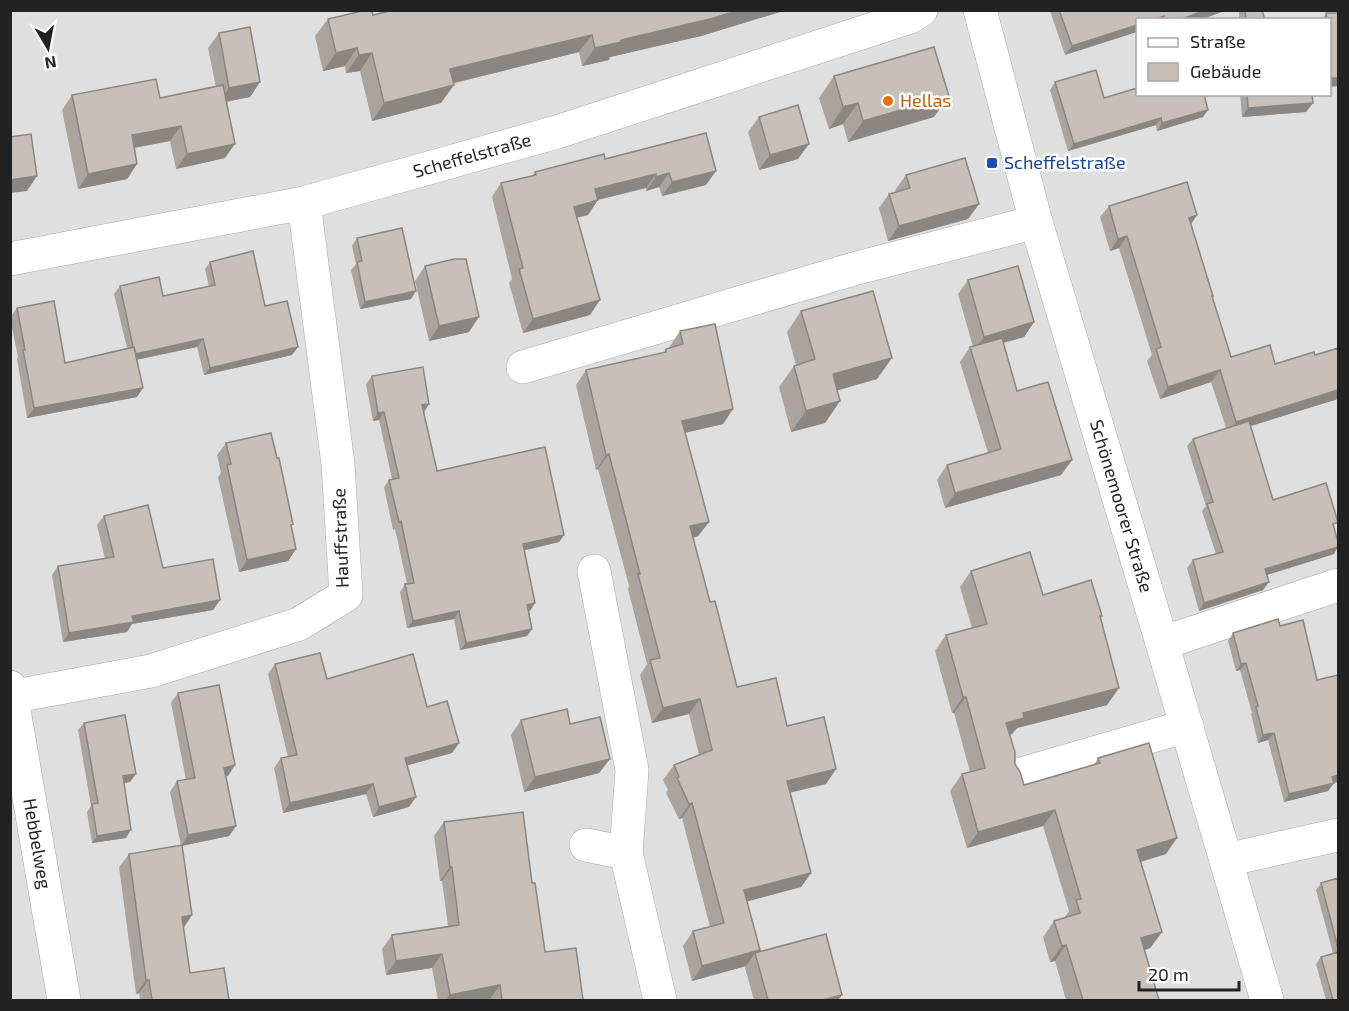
<svg xmlns="http://www.w3.org/2000/svg" width="1349" height="1011" font-family="'Exo 2',sans-serif">
  <style>
    .residential { fill: #e0dfdf; fill-rule: evenodd }
    .lines { fill: none; stroke-linecap: round; stroke-linejoin: round }
    .minor-casing { stroke: #a9a9a9; stroke-width: 34 }
    .minor { stroke: #fff; stroke-width: 33 }
    .wall { fill: #aba49e }
    .shaded-wall { fill: #8b8681 }
    .building { fill: #c7bfb8; stroke: #8b8681; stroke-width: 1.5 }
    .food-dot { fill: #e8710a; stroke: #fff; stroke-width: 2 }
    .transit-dot { fill: #1a4fb4; stroke: #fff; stroke-width: 2 }
    .labels { text-anchor: middle; stroke-width: 5; stroke-linejoin: round; paint-order: stroke }
    .food-label { font-size: 18px; fill: #c56008; stroke: #fff; text-anchor: start }
    .street-label { font-size: 18px; fill: #222; stroke: #fff }
    .transit-label { font-size: 18px; fill: #164399; stroke: #fff; text-anchor: start }
  </style>
  <rect width="100%" height="100%" fill="#f2efe9"/>
  <path class="residential" d="M11,11H1338V1000H11ZM1138,20H1330V94H1138Z"/>
  <g class="lines">
    <g class="minor-casing">
      <g id="minor">
        <path id="s1" d="M980,10L1036,222L1162,643L1267,1000"/>
        <path id="s2" d="M10,259L304,203L557,132L910,17L921,10"/>
        <path d="M523,367L857,268L1036,222"/>
        <path d="M594,571L632,770L626,853"/>
        <path d="M1162,643L1338,585"/>
        <path id="s3" d="M10,687L64,1000"/>
        <path d="M10,697L151,671L299,624L346,595L338,464L304,203"/>
        <path d="M1021,774L1187,726"/>
        <path d="M586,845L626,853L660,1000"/>
        <path d="M1226,860L1338,835"/>
      </g>
    </g>
    <use href="#minor" class="minor"/>
  </g>
  <path class="wall" d="M1227,10L1200,20H1137L1065,55L1050,11Z
    M1239,10H1262L1265,20H1239Z
    M780,12L701,36L610,57L609,60L582,66L579,52L453,83L441,103L372,121L360,71L346,73L345,66L323,71L315,36L328,19L373,15Z
    M1326,13H1338V86L1329,87V20H1322Z
    M219,33L260,82L250,97L226,102L225,158L176,169L170,141L134,148L137,164L127,179L78,189L62,110L72,95L160,98L216,87L208,48Z
    M834,76L934,117L848,142L843,124L829,129L819,98Z
    M1055,82L1104,98L1203,117L1157,131L1156,125L1068,151L1050,90Z
    M1240,94H1312L1313,103L1306,112L1242,117Z
    M759,117L798,159L759,170L748,132Z
    M706,133V185L662,196L659,187L646,191V188L597,200L588,215L577,217L590,315L523,333L509,283L512,279L492,197L501,183L532,176L535,172L605,159Z
    M906,175L979,204L968,219L888,241L879,208L889,194L896,192L895,190Z
    M1109,206L1197,215L1191,224L1213,296L1212,297L1231,357L1275,364L1315,355L1338,348V399L1250,426L1273,500L1334,528V554L1267,575L1263,590L1199,611L1187,568L1193,560L1216,554L1202,511L1206,506L1187,446L1193,439L1226,428L1211,382L1160,399L1147,361L1152,355L1119,248L1110,251L1100,217Z
    M357,238L411,299L360,309L351,270L356,264L352,246Z
    M210,262L265,306L292,355L204,375L197,347L137,360V397L27,418L17,359L18,357L10,318L17,308L65,363L127,348L114,294L120,286L163,296L209,287L205,269Z
    M425,266L469,332L429,341L415,281Z
    M968,280L1034,322L1024,337L1003,343L1017,391L1072,460L1061,475L945,508L937,480L947,465L988,453L960,362L970,347H973L958,294Z
    M801,311L877,379L837,390L840,401L825,423L791,432L779,387L794,366L796,365L787,332Z
    M680,331L733,409L723,424L685,433L709,522L698,536L693,538L710,602L737,687L787,726L836,769L826,784L790,792L811,873L801,887L747,901L760,950L759,952L842,995L838,1000H754L745,968L746,966L692,981L683,946L693,931L710,927L682,818L679,819L666,793L668,790L663,780L674,765L699,755L689,714L652,723L640,675L647,664L628,589L629,586L598,469L596,470L576,385L586,370L663,353L666,349L670,348V346Z
    M372,376L424,412L437,471L564,535L559,542L524,550L535,603L529,611L532,629L527,636L460,650L454,619L407,628L400,592L405,584H407L395,529L393,530L384,487L389,480L392,479L379,420L373,421L366,384Z
    M226,443L291,526L296,549L288,561L239,572L218,477L221,473L217,455Z
    M104,516L163,568L220,600L213,610L132,624L127,632L63,642L52,575L58,566L105,559L97,525Z
    M971,571L1043,595L1101,617L1107,705L1017,728L1012,734L1010,735L1015,764L1024,785L1094,765L1098,758L1166,854L1141,862L1162,932L1150,948L1144,950L1159,1000H1066L1055,961L1050,962L1043,937L1054,921L1065,917L1069,911L1043,826L967,848L950,791L962,774L970,772L954,713H952L935,651L946,635L972,628L960,587Z
    M1280,626L1317,680L1338,675V782L1334,783L1328,791L1284,802L1268,740L1258,743L1251,714L1252,713L1240,670L1236,671L1228,641L1233,633Z
    M275,664L427,707L459,743L452,753L407,765L409,807L373,817L366,794L283,813L274,768L281,758L288,757L268,674Z
    M178,693L228,776H226L236,826L229,836L181,846L170,792L177,781L186,780L171,703Z
    M521,720L570,724L610,759L599,773L524,792L511,735Z
    M84,723L130,782L124,783L126,838L92,843L87,812L91,806L78,730Z
    M444,822L532,883L545,952L583,1000H490V999L483,1000H438L432,968L386,975L382,949L392,935L448,926L442,881H440L434,836Z
    M129,854L192,915L183,928L190,973L229,1000H140L139,993L136,994L119,867Z
    M1338,878V1000H1326L1316,964L1321,957L1333,953L1316,890L1321,883Z"/>
  <path class="shaded-wall" d="M739,10H782L780,12L701,36L610,57L609,60L582,66L595,48L621,40Z
    M1206,10H1227L1200,20H1179Z
    M1137,25V32L1065,55L1072,46Z
    M592,35L579,52L438,87L450,69Z
    M357,48L345,66L323,71L336,53Z
    M372,53L360,71L346,73L359,55Z
    M1329,78H1338V86L1329,87Z
    M260,82L250,97L219,103L229,88Z
    M454,85L441,103L372,121L384,103Z
    M949,96L934,117L848,142L863,121Z
    M858,103L843,124L829,129L843,107Z
    M1313,103L1306,112L1242,117L1248,108Z
    M1208,110L1203,117L1157,131L1162,123Z
    M1161,118L1156,125L1068,151L1074,144Z
    M181,126L170,141L122,150L132,135Z
    M235,144L225,158L176,169L187,154Z
    M809,144L798,159L759,170L770,155Z
    M137,164L127,179L78,189L88,174Z
    M716,171L706,185L662,196L672,182Z
    M669,173L659,187L646,191L656,177Z
    M656,174L646,188L585,203L595,189Z
    M37,176L27,191L10,193V180Z
    M598,200L588,215L564,221L574,207Z
    M979,204L968,219L888,241L899,226Z
    M1197,215L1189,227V218Z
    M1127,236L1119,248L1110,251L1118,239Z
    M416,291L411,299L360,309L365,302Z
    M600,300L590,315L523,333L533,319Z
    M479,317L469,332L429,341L439,326Z
    M1034,322L1024,337L974,351L984,337Z
    M203,339L197,347L129,361L135,354Z
    M298,347L292,355L204,375L210,368Z
    M892,358L877,379L818,396L833,374Z
    M1220,370L1211,382L1160,399L1168,387Z
    M143,388L137,397L27,418L34,408Z
    M1338,390V399L1228,433L1236,422Z
    M840,401L825,423L791,432L806,411Z
    M429,404L424,412L422,405Z
    M733,409L723,424L671,436L682,421Z
    M384,412L379,420L373,421L378,413Z
    M609,454L598,469L596,470L606,455Z
    M1072,460L1061,475L945,508L955,493Z
    M709,522L698,536L680,541L690,526Z
    M564,535L559,542L518,552L523,544Z
    M1338,547L1334,554L1260,577L1265,569Z
    M296,549L288,561L239,572L247,560Z
    M1269,582L1263,590L1199,611L1204,603Z
    M220,600L213,610L132,624L127,632L63,642L69,633L132,616Z
    M535,603L530,611L522,612L527,605Z
    M459,611L454,619L407,628L413,621Z
    M532,629L527,636L460,650L466,643Z
    M1246,663L1240,670L1236,671L1241,664Z
    M1119,688L1107,705L1017,728L1012,734L995,739L1006,723L1023,713Z
    M963,697H966L954,713H952Z
    M700,699L689,714L652,723L663,708Z
    M1274,733L1268,740L1258,743L1263,735Z
    M459,743L452,753L398,768L405,758Z
    M610,759L599,773L524,792L535,777Z
    M235,765L228,776L217,778L224,768Z
    M836,769L826,784L777,796L787,781Z
    M136,774L130,782L118,784L123,776Z
    M1338,775V782L1327,784L1332,777Z
    M1334,783L1328,791L1284,802L1289,794Z
    M373,784L366,794L283,813L290,803Z
    M416,797L409,807L373,817L379,807Z
    M692,803L682,818L679,819L689,804Z
    M1055,810L1043,826L967,848L978,832Z
    M236,826L229,836L181,846L188,835Z
    M131,830L126,838L92,843L97,836Z
    M1177,838L1166,854L1126,866L1137,850Z
    M450,867H452L442,881H440Z
    M811,873L801,887L734,905L744,890Z
    M192,915L183,929L182,917Z
    M1162,932L1150,948L1129,955L1141,938Z
    M1066,945L1055,961L1050,962L1062,946Z
    M760,950L756,956L755,953L746,966L692,981L702,966Z
    M442,954L432,968L386,975L396,961Z
    M146,980H149L139,993L136,994Z
    M500,985L490,999L483,1000H446L450,995Z
    M842,995L838,1000H822Z"/>
  <path class="building" d="M366,10H372L373,15L394,10H739L714,18L621,40V42L595,48L592,35L450,69L454,85L384,103L372,53L359,55L357,48L336,53L328,19Z
    M1059,10H1206L1179,20H1165L1164,16L1154,20H1137V25L1072,46Z
    M1245,10H1262L1265,20H1246Z
    M1326,13H1338V78H1329V20H1327Z
    M250,27L260,82L229,88L219,33Z
    M934,47L949,96L863,121L858,103L843,107L834,76Z
    M1096,70L1104,98L1137,88V94H1204L1208,110L1162,123L1161,118L1074,144L1055,82Z
    M156,79L160,98L223,85L235,144L187,154L181,126L132,135L137,164L88,174L72,95Z
    M1247,94H1312L1313,103L1248,108Z
    M798,105L809,144L770,155L759,117Z
    M706,133L716,171L672,182L669,173L656,177V174L595,189L598,200L574,207L600,300L533,319L519,269L523,268L501,183L536,175L535,172L604,154L605,159Z
    M31,134L37,176L10,180V137Z
    M965,158L979,204L899,226L889,194L910,188L906,175Z
    M1187,182L1197,215L1189,218L1213,296H1212L1231,357L1270,345L1275,364L1314,352L1315,355L1338,348V390L1236,422L1220,370L1168,387L1156,349L1161,347L1127,236L1118,239L1109,206Z
    M402,228L416,291L365,302L357,262L362,261L357,238Z
    M253,251L265,306L287,301L298,347L210,368L203,339L136,354L134,347H133L120,286L159,277L163,296L215,285L210,262Z
    M454,259H466L479,317L439,326L425,266Z
    M1018,266L1034,322L984,337L968,280Z
    M873,291L892,358L833,374L840,401L806,411L794,366L815,359L801,311Z
    M54,301L65,363L134,347L143,388L34,408L23,350H25L17,308Z
    M715,324L733,409L682,421L709,522L690,526L710,602L715,601L737,687L776,678L787,726L824,717L836,769L787,781L811,873L744,890L760,950L702,966L693,931L724,923L692,803L689,804L677,778L679,777L674,765L712,750L700,699L663,708L650,660L660,658L638,574H640L609,454L606,455L586,370L666,352V349L683,344L680,331Z
    M1002,338L1017,391L1048,382L1072,460L955,493L947,465L1001,449L970,347Z
    M423,367L429,404L422,405L437,471L545,447L564,535L523,544L535,603L527,605L532,629L466,643L459,611L413,621L405,584L414,583L401,521L399,522L389,480L399,478L384,412L378,413L372,376Z
    M1249,421L1273,500L1326,483L1338,522L1333,524L1338,542V547L1265,569L1269,582L1204,603L1193,560L1223,552L1207,504L1213,502L1193,439Z
    M271,433L277,458H279L293,524L291,525L296,549L247,560L227,465L231,464L226,443Z
    M148,505L163,568L213,559L220,600L132,616L134,622L69,633L58,566L114,557L104,516Z
    M1030,552L1043,595L1091,580L1102,616H1100L1119,688L1023,713L1024,718L1006,723L1015,752V764L1020,772L1024,785L1100,763L1098,758L1149,743L1177,838L1137,850L1162,932L1141,938L1159,1000H1083L1066,945L1062,946L1054,921L1080,913L1076,900L1081,899L1055,810L978,832L962,774L985,768L966,697H963L946,635L987,624L971,571Z
    M1278,619L1280,626L1303,620L1317,680L1338,675V775L1332,777L1334,783L1289,794L1274,733L1263,735L1256,707L1258,706L1246,663L1241,664L1233,633Z
    M320,653L327,679L413,654L427,707L447,701L459,743L405,758L416,797L379,807L373,784L290,803L281,758L297,755L275,664Z
    M219,685L235,765L224,768L236,826L188,835L177,781L195,778L178,693Z
    M567,709L570,724L600,717L610,759L535,777L521,720Z
    M125,715L136,774L123,776L131,830L97,836L92,804L98,803L84,723Z
    M523,812L532,883H535L545,952L576,948L583,1000H502L500,985L450,995L442,954L396,961L392,935L459,925L452,867H450L444,822Z
    M182,845L192,915L182,917L190,973L224,968L229,1000H152L149,980H146L129,854Z
    M1338,878V948L1321,883Z
    M826,934L842,995L822,1000H768L755,953Z
    M1338,952V1000H1333L1321,957Z"/>
  <circle class="food-dot" cx="888" cy="101" r="6"/>
  <rect class="transit-dot" x="986" y="157" width="12" height="12" rx="3"/>
  <g class="labels">
    <g class="food-label">
      <text x="900" y="107">Hellas</text>
    </g>
    <g class="street-label">
      <text dy="6" stroke="none"><textPath href="#s2" startOffset="474">Scheffelstraße</textPath></text>
      <text dy="6" stroke="none"><textPath href="#s1" startOffset="516">Schönemoorer Straße</textPath></text>
      <text transform="translate(341 538) rotate(-92)" y="6">Hauffstraße</text>
      <text dy="6" stroke="none"><textPath href="#s3" startOffset="159">Hebbelweg</textPath></text>
    </g>
    <g class="transit-label">
      <text x="1004" y="169">Scheffelstraße</text>
    </g>
  </g>
  <rect width="1349" height="1011" fill="none" stroke="#222222" stroke-width="24"/>
  <rect x="1136" y="18" width="195" height="78" fill="#ffffff" stroke="#a7a7a7" stroke-width="1.5"/>
  <rect x="1148" y="38" width="30" height="9" fill="#ffffff" stroke="#a7a7a7" stroke-width="1.5"/>
  <text x="1190" y="48" font-size="18" fill="#222222">Straße</text>
  <rect x="1148" y="63" width="30" height="18" fill="#c7bfb8" stroke="#a7a7a7" stroke-width="1.5"/>
  <text x="1190" y="78" font-size="18" fill="#222222">Gebäude</text>
  <g transform="translate(48 48) rotate(170)" stroke="#ffffff" stroke-width="4.5" paint-order="stroke">
  <path d="M0-4.5L10 22L0 15L-10 22Z" fill="#222222"/>
  <text y="-9" font-size="16" font-weight="bold" text-anchor="middle" fill="#222222">N</text>
  </g>
  <path d="M1139 981v9h100v-9" fill="none" stroke="#222222" stroke-width="3"/>
  <text x="1148" y="981" font-size="18" fill="#222222" stroke="#ffffff" stroke-width="4.5" paint-order="stroke">20 m</text>
</svg>
